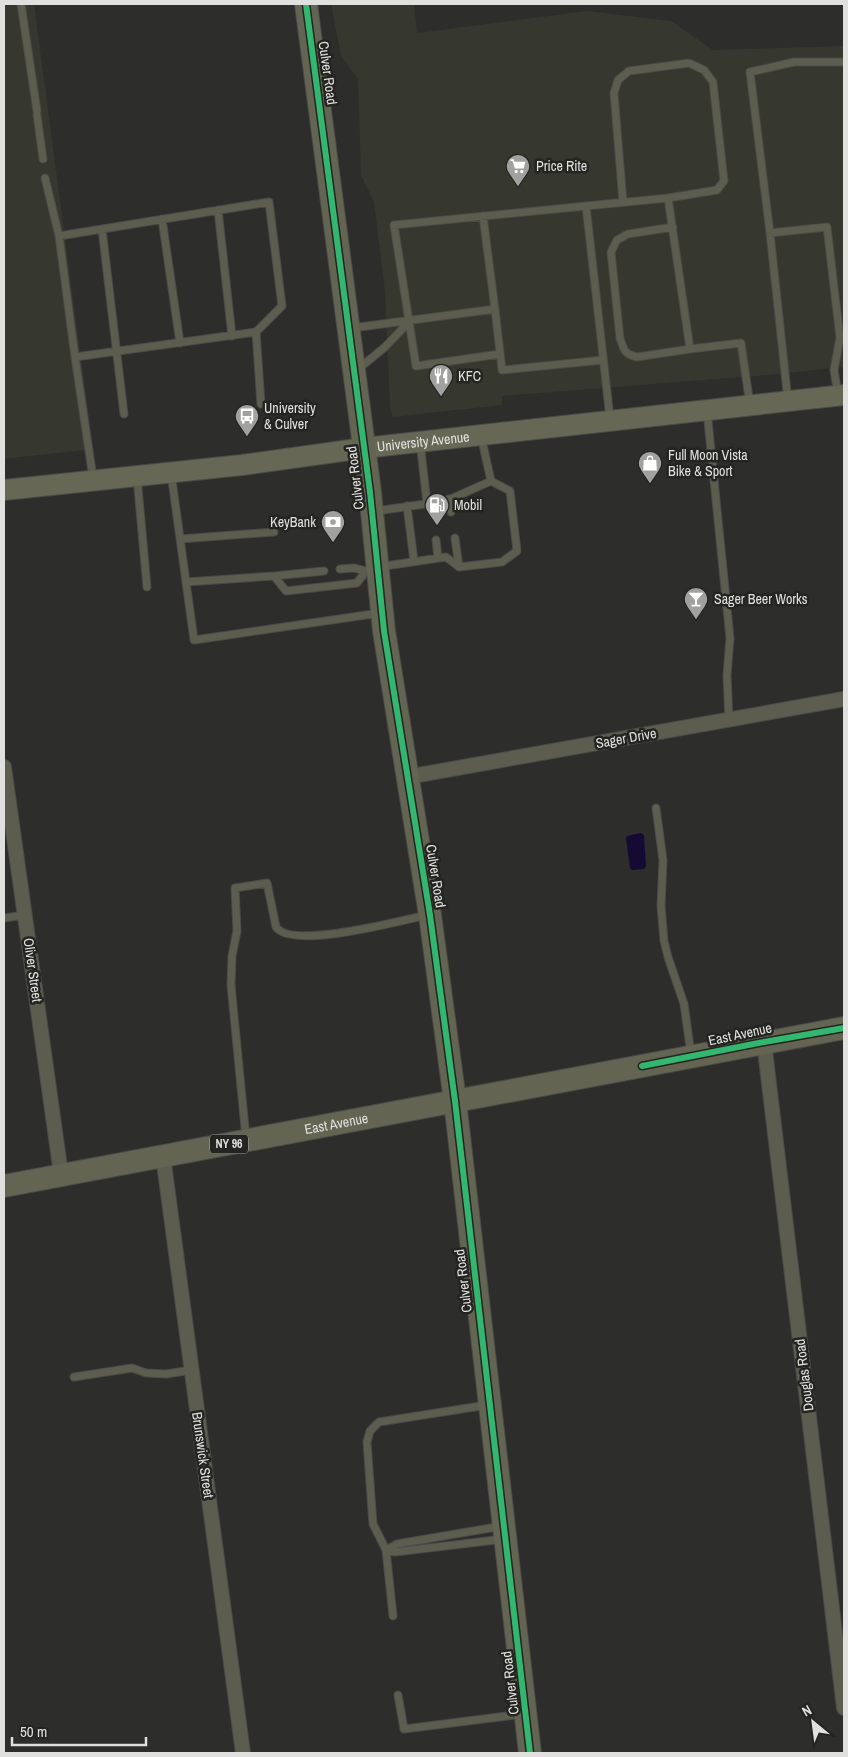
<svg xmlns="http://www.w3.org/2000/svg" width="848" height="1757" font-family="'Archivo Narrow',sans-serif">
  <style>
    .built { fill: #36372f }
    .water { fill: #140a34 }
    .lines { fill: none; stroke-linecap: round; stroke-linejoin: round }
    .lane-casing { stroke: #4a4a48; stroke-width: 9 }
    .street-casing { stroke: #4a4a48; stroke-width: 16 }
    .secondary-casing { stroke: #4a4a48; stroke-width: 22 }
    .primary-casing { stroke: #4a4a48; stroke-width: 24 }
    .lane { stroke: #5c5d4f; stroke-width: 7 }
    .street { stroke: #5c5d4f; stroke-width: 14 }
    .secondary { stroke: #666755; stroke-width: 20 }
    .primary { stroke: #646453; stroke-width: 22 }
    .cycleway-casing { stroke: #242421; stroke-width: 9 }
    .cycleway { stroke: #33b770; stroke-width: 6 }
    .labels { text-anchor: middle; stroke-width: 5; stroke-linejoin: round; paint-order: stroke }
    .shield { fill: #242421; stroke: #a8a8a5; stroke-width: 1 }
    .shield-label { font-size: 12px; font-weight: bold; fill: #e0e0de }
    .street-label { font-size: 14px; fill: #e0e0de; stroke: #242421 }
    .poi-label { font-size: 14px; fill: #e0e0de; stroke: #242421; text-anchor: start }
  </style>
  <rect width="100%" height="100%" fill="#2d2d2c"/>
  <path class="built" d="M4,4H34L93,449L4,459Z
    M331,4H414L417,33L587,11L671,21L713,50L844,46V367L767,375L502,396V405L393,417L390,408L385,292L374,202L361,175L358,79L341,56Z"/>
  <path class="water" d="M641,833L644,835L646,866L644,869L632,870L630,868L626,838L627,836Z"/>
  <g class="lines">
    <g class="lane-casing">
      <path id="lane" d="M21,4L37,111
        M37,115L43,159
        M45,178L59,236
        M623,202L614,93L618,80L629,71L689,63L704,70L713,82L724,181L717,190L668,198
        M586,206L668,198L690,349L741,343L750,405
        M218,210L232,336
        M483,216L495,309
        M162,219L180,343
        M673,227L628,234L617,240L611,252L620,338C624,350 624,354 637,357L690,349
        M102,229L124,414
        M770,233L750,72L794,62H844
        M352,328L495,309L502,370L603,360
        M500,354L416,366L394,225L586,206L610,418
        M75,357L256,332
        M357,370L385,347L410,321
        M788,401L770,233L827,227L840,338L834,370L838,395
        M707,411L730,638L727,675L729,720
        M420,442L427,503
        M171,473L194,640L380,613
        M137,477L147,587
        M93,478L75,357L59,236L269,202L282,306L256,332L261,404
        M449,499L451,512
        M431,503L433,514
        M407,506L414,561
        M376,511L446,501L491,481
        M455,538L459,567
        M180,539L274,532
        M436,540L438,558
        M340,569L354,568L366,571
        M274,576L324,571
        M186,582L274,576L286,591L357,583L366,571L378,567L446,557L459,567L502,562L517,551L510,491L491,481L481,436
        M656,808L663,860L661,906L664,941L668,957L684,1004L691,1054
        M4,918L25,915
        M246,1138L231,985L232,956L237,931L235,888L267,883L276,927C292,950 400,921 427,915
        M74,1377L132,1368L146,1373L166,1374L192,1370
        M487,1405L379,1422L370,1431L367,1442L373,1524L386,1550L397,1544L502,1526
        M393,1616L386,1550L395,1552L504,1539
        M398,1695L404,1729L523,1714"/>
    </g>
    <g class="street-casing">
      <path id="street" d="M4,767L61,1174
        M407,777L844,699
        M764,1042L844,1708
        M163,1156L243,1753"/>
    </g>
    <g class="secondary-casing">
      <g id="secondary">
        <path id="s1" d="M4,490L242,465L364,448L844,395"/>
      </g>
    </g>
    <g class="primary-casing">
      <g id="primary">
        <path d="M306,4L370,492L384,631L430,915L455,1101L530,1753"/>
        <path id="s2" d="M4,1186L844,1028"/>
      </g>
    </g>
    <use href="#lane" class="lane"/>
    <use href="#street" class="street"/>
    <use href="#secondary" class="secondary"/>
    <use href="#primary" class="primary"/>
    <g class="cycleway-casing">
      <path id="cycleway" d="M306,4L370,492L384,631L430,915L455,1101L530,1753
        M642,1066L764,1042L844,1028"/>
    </g>
    <use href="#cycleway" class="cycleway"/>
  </g>
  <defs>
    <g id="supermarket-pin" transform="scale(1.25)"><path d="M0 17L-7.5 6A9.5 9.5 0 1 1 7.5 6Z" fill="#a1a1a0" stroke="#242421"/><path d="M-6-5.5h2.5l.6 2H6L4.5 2H-2.5L-4.4-4H-6ZM-1.5 3.2a1.3 1.3 0 1 0 .1 0ZM3 3.2a1.3 1.3 0 1 0 .1 0Z" fill="#fff"/></g>
    <g id="restaurant-pin" transform="scale(1.25)"><path d="M0 17L-7.5 6A9.5 9.5 0 1 1 7.5 6Z" fill="#a1a1a0" stroke="#242421"/><path d="M-5-6h1v4h1v-4h1v4h1v-4h1v5L-1.5 .5V6h-2V.5L-5-1ZM5-6V6H3V1.5H1.5Q1.5-4 5-6Z" fill="#fff"/></g>
    <g id="bus-pin" transform="scale(1.25)"><path d="M0 17L-7.5 6A9.5 9.5 0 1 1 7.5 6Z" fill="#a1a1a0" stroke="#242421"/><path d="M-5-6H5V4H4V6H2V4H-2V6H-4V4H-5ZM-3.5-4V0h7V-4ZM-3.5 1.2v1.5H-2V1.2ZM2 1.2v1.5H3.5V1.2Z" fill="#fff"/></g>
    <g id="shop-pin" transform="scale(1.25)"><path d="M0 17L-7.5 6A9.5 9.5 0 1 1 7.5 6Z" fill="#a1a1a0" stroke="#242421"/><path d="M-5-2.5h2.3a2.7 3.5 0 0 1 5.4 0H5L5.5 6h-11ZM-1.5-2.5h3a1.5 2.3 0 0 0-3 0Z" fill="#fff"/></g>
    <g id="fuel-pin" transform="scale(1.25)"><path d="M0 17L-7.5 6A9.5 9.5 0 1 1 7.5 6Z" fill="#a1a1a0" stroke="#242421"/><path d="M-5.5-6h7V0h2V4h1.3V-2.5L3-4.5l.8-.8L6-3V5H2.5V1h-1V6h-7ZM-4.2-4.7v3.2H.2V-4.7Z" fill="#fff"/></g>
    <g id="bank-pin" transform="scale(1.25)"><path d="M0 17L-7.5 6A9.5 9.5 0 1 1 7.5 6Z" fill="#a1a1a0" stroke="#242421"/><path d="M-6-4H6V4H-6ZM0-2.3a2.3 2.3 0 1 0 0 4.6a2.3 2.3 0 1 0 0-4.6Z" fill="#fff"/></g>
    <g id="bar-pin" transform="scale(1.25)"><path d="M0 17L-7.5 6A9.5 9.5 0 1 1 7.5 6Z" fill="#a1a1a0" stroke="#242421"/><path d="M-6-5H6L.8 .8V4.5H3.5V6h-7V4.5H-.8V.8Z" fill="#fff"/></g>
  </defs>
  <g fill-rule="evenodd">
    <use href="#supermarket-pin" x="518" y="166"/>
    <use href="#restaurant-pin" x="441" y="376"/>
    <use href="#bus-pin" x="247" y="416"/>
    <use href="#shop-pin" x="650" y="463"/>
    <use href="#fuel-pin" x="437" y="505"/>
    <use href="#bank-pin" x="333" y="522"/>
    <use href="#bar-pin" x="696" y="599"/>
  </g>
  <g class="labels">
    <rect class="shield" x="210" y="1134.5" width="38" height="19" rx="4"/>
    <g class="shield-label">
      <text x="229" y="1148">NY 96</text>
    </g>
    <g class="street-label">
      <text transform="translate(328 73) rotate(82)" y="5">Culver Road</text>
      <text dy="5" stroke="none"><textPath href="#s1" startOffset="422">University Avenue</textPath></text>
      <text transform="translate(355 478) rotate(-97)" y="5">Culver Road</text>
      <text transform="translate(626 738) rotate(-10)" y="5">Sager Drive</text>
      <text transform="translate(436 876) rotate(81)" y="5">Culver Road</text>
      <text transform="translate(33 970) rotate(82)" y="5">Oliver Street</text>
      <text transform="translate(740 1034) rotate(-12)" y="5">East Avenue</text>
      <text dy="5" stroke="none"><textPath href="#s2" startOffset="338">East Avenue</textPath></text>
      <text transform="translate(463 1281) rotate(-97)" y="5">Culver Road</text>
      <text transform="translate(804 1375) rotate(-97)" y="5">Douglas Road</text>
      <text transform="translate(203 1455) rotate(82)" y="5">Brunswick Street</text>
      <text transform="translate(510 1683) rotate(-97)" y="5">Culver Road</text>
    </g>
    <g class="poi-label">
      <text x="536" y="171">Price Rite</text>
      <text x="458" y="381">KFC</text>
      <text x="264" y="413">University<tspan x="264" dy="16">&amp; Culver</tspan></text>
      <text x="668" y="460">Full Moon Vista<tspan x="668" dy="16">Bike &amp; Sport</tspan></text>
      <text x="454" y="510">Mobil</text>
      <text x="316" y="527" text-anchor="end">KeyBank</text>
      <text x="714" y="604">Sager Beer Works</text>
    </g>
  </g>
  <rect width="848" height="1757" fill="none" stroke="#e0e0de" stroke-width="10"/>
  <g transform="translate(813 1722) rotate(331)" stroke="#242421" stroke-width="4" paint-order="stroke">
  <path d="M0-4L9 19L0 12L-9 19Z" fill="#e0e0de"/>
  <text y="-8" font-size="14" font-weight="bold" text-anchor="middle" fill="#e0e0de">N</text>
  </g>
  <path d="M12 1737v8h134v-8" fill="none" stroke="#e0e0de" stroke-width="2.5"/>
  <text x="20" y="1737" font-size="15" fill="#e0e0de" stroke="#242421" stroke-width="4" paint-order="stroke">50 m</text>
</svg>
